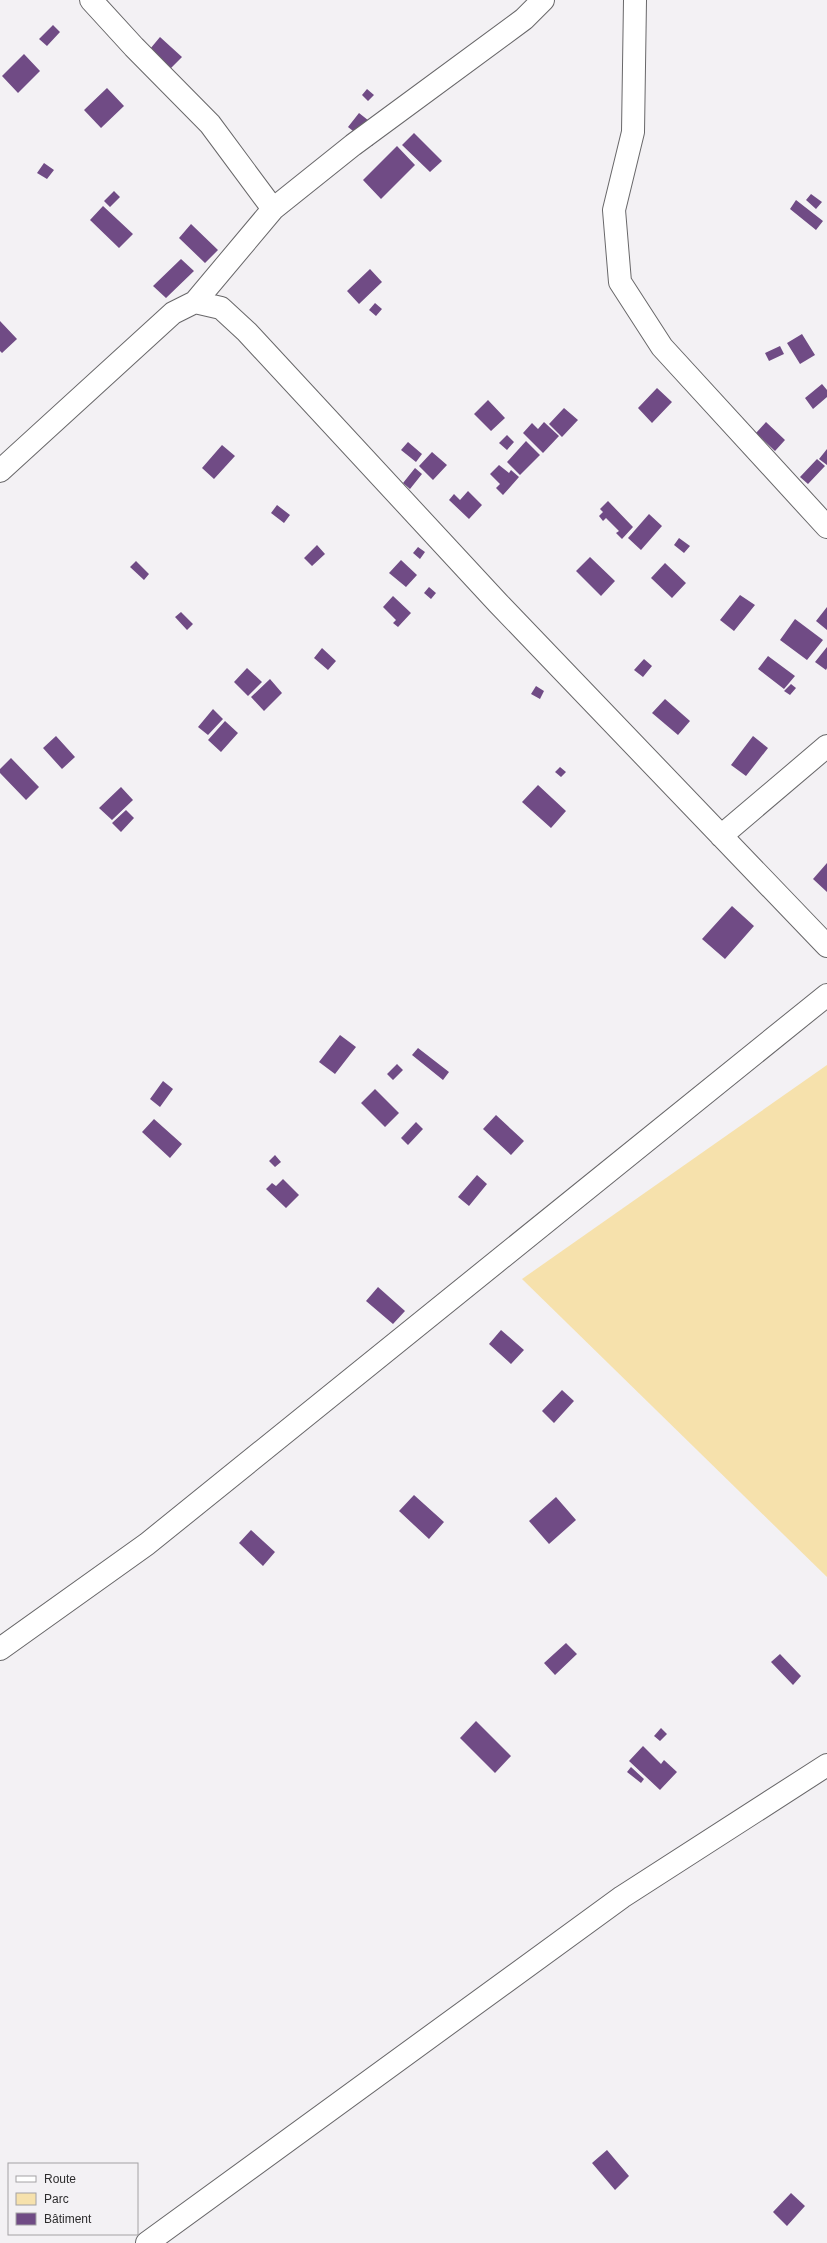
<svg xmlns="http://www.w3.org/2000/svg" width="827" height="2243" font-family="Arial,sans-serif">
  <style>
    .green { fill: #f6e1ac }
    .building { fill: #704b85 }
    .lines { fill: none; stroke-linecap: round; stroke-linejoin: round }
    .minor-casing { stroke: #686769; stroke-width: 24 }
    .minor { stroke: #fff; stroke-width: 22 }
  </style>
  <rect width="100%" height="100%" fill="#f3f1f4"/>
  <path class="green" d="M827,1065V1577L522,1279Z"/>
  <path class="building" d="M53,25L60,32L47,46L39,39Z
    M160,37L182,57L171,68L150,49Z
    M24,54L40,71L18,93L2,76Z
    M107,88L124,106L101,128L84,110Z
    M367,89L374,95L368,101L362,95Z
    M359,113L383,132L372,146L348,127Z
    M414,133L442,161L430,172L402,145Z
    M397,146L415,165L381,199L363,180Z
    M44,163L54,170L47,179L37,173Z
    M114,191L120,197L110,207L104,201Z
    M811,194L822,202L816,209L806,200Z
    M796,200L823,221L816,230L790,209Z
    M103,206L133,234L119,248L90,220Z
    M191,224L218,250L205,263L179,238Z
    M181,259L194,271L166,298L153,286Z
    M370,269L382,282L359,304L347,291Z
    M375,303L382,309L376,316L369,310Z
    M0,321L17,339L2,353L0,351Z
    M802,334L815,355L800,364L787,343Z
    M780,346L784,354L769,361L765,353Z
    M822,384L827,390V397L813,409L805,398Z
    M657,388L672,402L652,423L638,408Z
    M488,400L505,418L491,431L474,414Z
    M564,408L578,420L562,437L549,424Z
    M544,422L559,436L543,453L523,433L532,423L538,429Z
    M766,422L785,440L775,451L756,433Z
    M507,435L514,442L507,450L499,443Z
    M526,441L540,455L520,475L507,462Z
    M408,442L422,454L416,462L401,450Z
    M222,445L235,456L214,479L202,468Z
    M827,449V465L819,459Z
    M432,452L447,465L433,480L419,466Z
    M817,459L825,466L808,484L800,477Z
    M499,465L509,473L511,470L519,477L503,495L496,488L500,484L490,474Z
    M415,468L422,474L410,489L403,483Z
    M468,491L482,505L469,519L449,500L454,494L460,500Z
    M608,501L633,527L622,539L616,533L619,531L606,518L603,521L599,516L603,512L600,509Z
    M277,505L290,515L284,523L271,513Z
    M649,514L662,526L641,550L628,538Z
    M679,538L690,546L684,553L674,545Z
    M317,545L325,554L312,566L304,558Z
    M418,547L425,552L420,559L413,553Z
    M590,557L615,581L601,596L576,571Z
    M401,560L417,575L406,587L389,573Z
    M136,561L149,574L144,580L130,567Z
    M665,563L686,583L672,598L651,578Z
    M429,587L436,593L431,599L424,593Z
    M740,595L755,605L734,631L720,620Z
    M393,596L411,613L398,627L393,623L396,620L383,607Z
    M827,607V630L816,621Z
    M181,612L193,624L187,630L175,617Z
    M795,619L823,640L807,660L780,640Z
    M827,647V668L826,670L815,662Z
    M322,648L336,661L328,670L314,658Z
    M768,656L795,676L784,689L758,669Z
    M644,659L652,666L643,677L634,670Z
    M247,668L262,682L248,696L234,682Z
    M270,679L282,693L264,711L251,697Z
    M791,684L796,688L790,695L784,691Z
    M536,686L544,691L540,699L531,694Z
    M665,699L690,721L678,735L652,713Z
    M213,709L223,719L208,735L198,727Z
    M225,721L238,733L221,752L208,740Z
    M56,736L75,757L62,769L43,748Z
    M753,736L768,748L746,776L731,765Z
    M11,758L39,787L26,800L0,773V769Z
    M560,767L566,772L561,777L555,772Z
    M538,785L566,811L551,828L522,802Z
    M121,787L133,800L112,820L99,808Z
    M126,810L134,818L121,832L112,823Z
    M827,863V892L813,879Z
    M732,906L754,926L725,959L702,939Z
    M340,1035L356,1047L335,1074L319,1062Z
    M418,1048L449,1072L443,1080L412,1055Z
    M397,1064L403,1070L393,1080L387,1074Z
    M163,1081L173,1089L160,1107L150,1099Z
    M375,1089L399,1113L385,1127L361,1103Z
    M496,1115L524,1141L511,1155L483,1129Z
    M154,1119L182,1144L170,1158L142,1132Z
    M416,1122L423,1129L408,1145L401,1138Z
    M275,1155L281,1162L275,1167L269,1161Z
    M477,1175L487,1184L469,1206L458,1197Z
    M283,1179L299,1195L286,1208L266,1189L272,1183L276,1186Z
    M378,1287L405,1311L393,1324L366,1301Z
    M501,1330L524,1350L511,1364L489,1344Z
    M562,1390L574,1401L554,1423L542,1411Z
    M414,1495L444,1522L429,1539L399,1511Z
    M556,1497L576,1520L549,1544L529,1521Z
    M251,1530L275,1552L263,1566L239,1543Z
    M566,1643L577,1654L555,1675L544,1663Z
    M780,1654L801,1676L793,1685L771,1662Z
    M476,1721L511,1756L495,1773L460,1738Z
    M661,1728L667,1734L660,1741L654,1736Z
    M643,1746L661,1764L664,1760L677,1772L660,1790L629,1761Z
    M631,1767L644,1779L641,1783L627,1772Z
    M607,2150L629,2176L615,2190L592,2163Z
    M791,2193L805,2206L787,2226L773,2212Z"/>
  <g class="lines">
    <g class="minor-casing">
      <path id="minor" d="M91,0L134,47L210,124L273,209L195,302
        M635,0L633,132L614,210L620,282L662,347L827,527
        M273,209L353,145L524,19L543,0
        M0,471L173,313L195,302L221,308L247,332L498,603L827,946
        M721,836L827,746
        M0,1649L147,1544L827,995
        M147,2243L622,1897L827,1765"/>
    </g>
    <use href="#minor" class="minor"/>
  </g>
  <rect x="8" y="2163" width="130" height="72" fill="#f3f1f4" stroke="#a4a2a4"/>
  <rect x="16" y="2176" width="20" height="6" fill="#ffffff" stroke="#a4a2a4"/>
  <text x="44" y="2183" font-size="12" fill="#2d2c2d">Route</text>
  <rect x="16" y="2193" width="20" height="12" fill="#f6e1ac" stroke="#a4a2a4"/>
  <text x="44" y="2203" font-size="12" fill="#2d2c2d">Parc</text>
  <rect x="16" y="2213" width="20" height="12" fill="#704b85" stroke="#a4a2a4"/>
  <text x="44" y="2223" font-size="12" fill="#2d2c2d">Bâtiment</text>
</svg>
